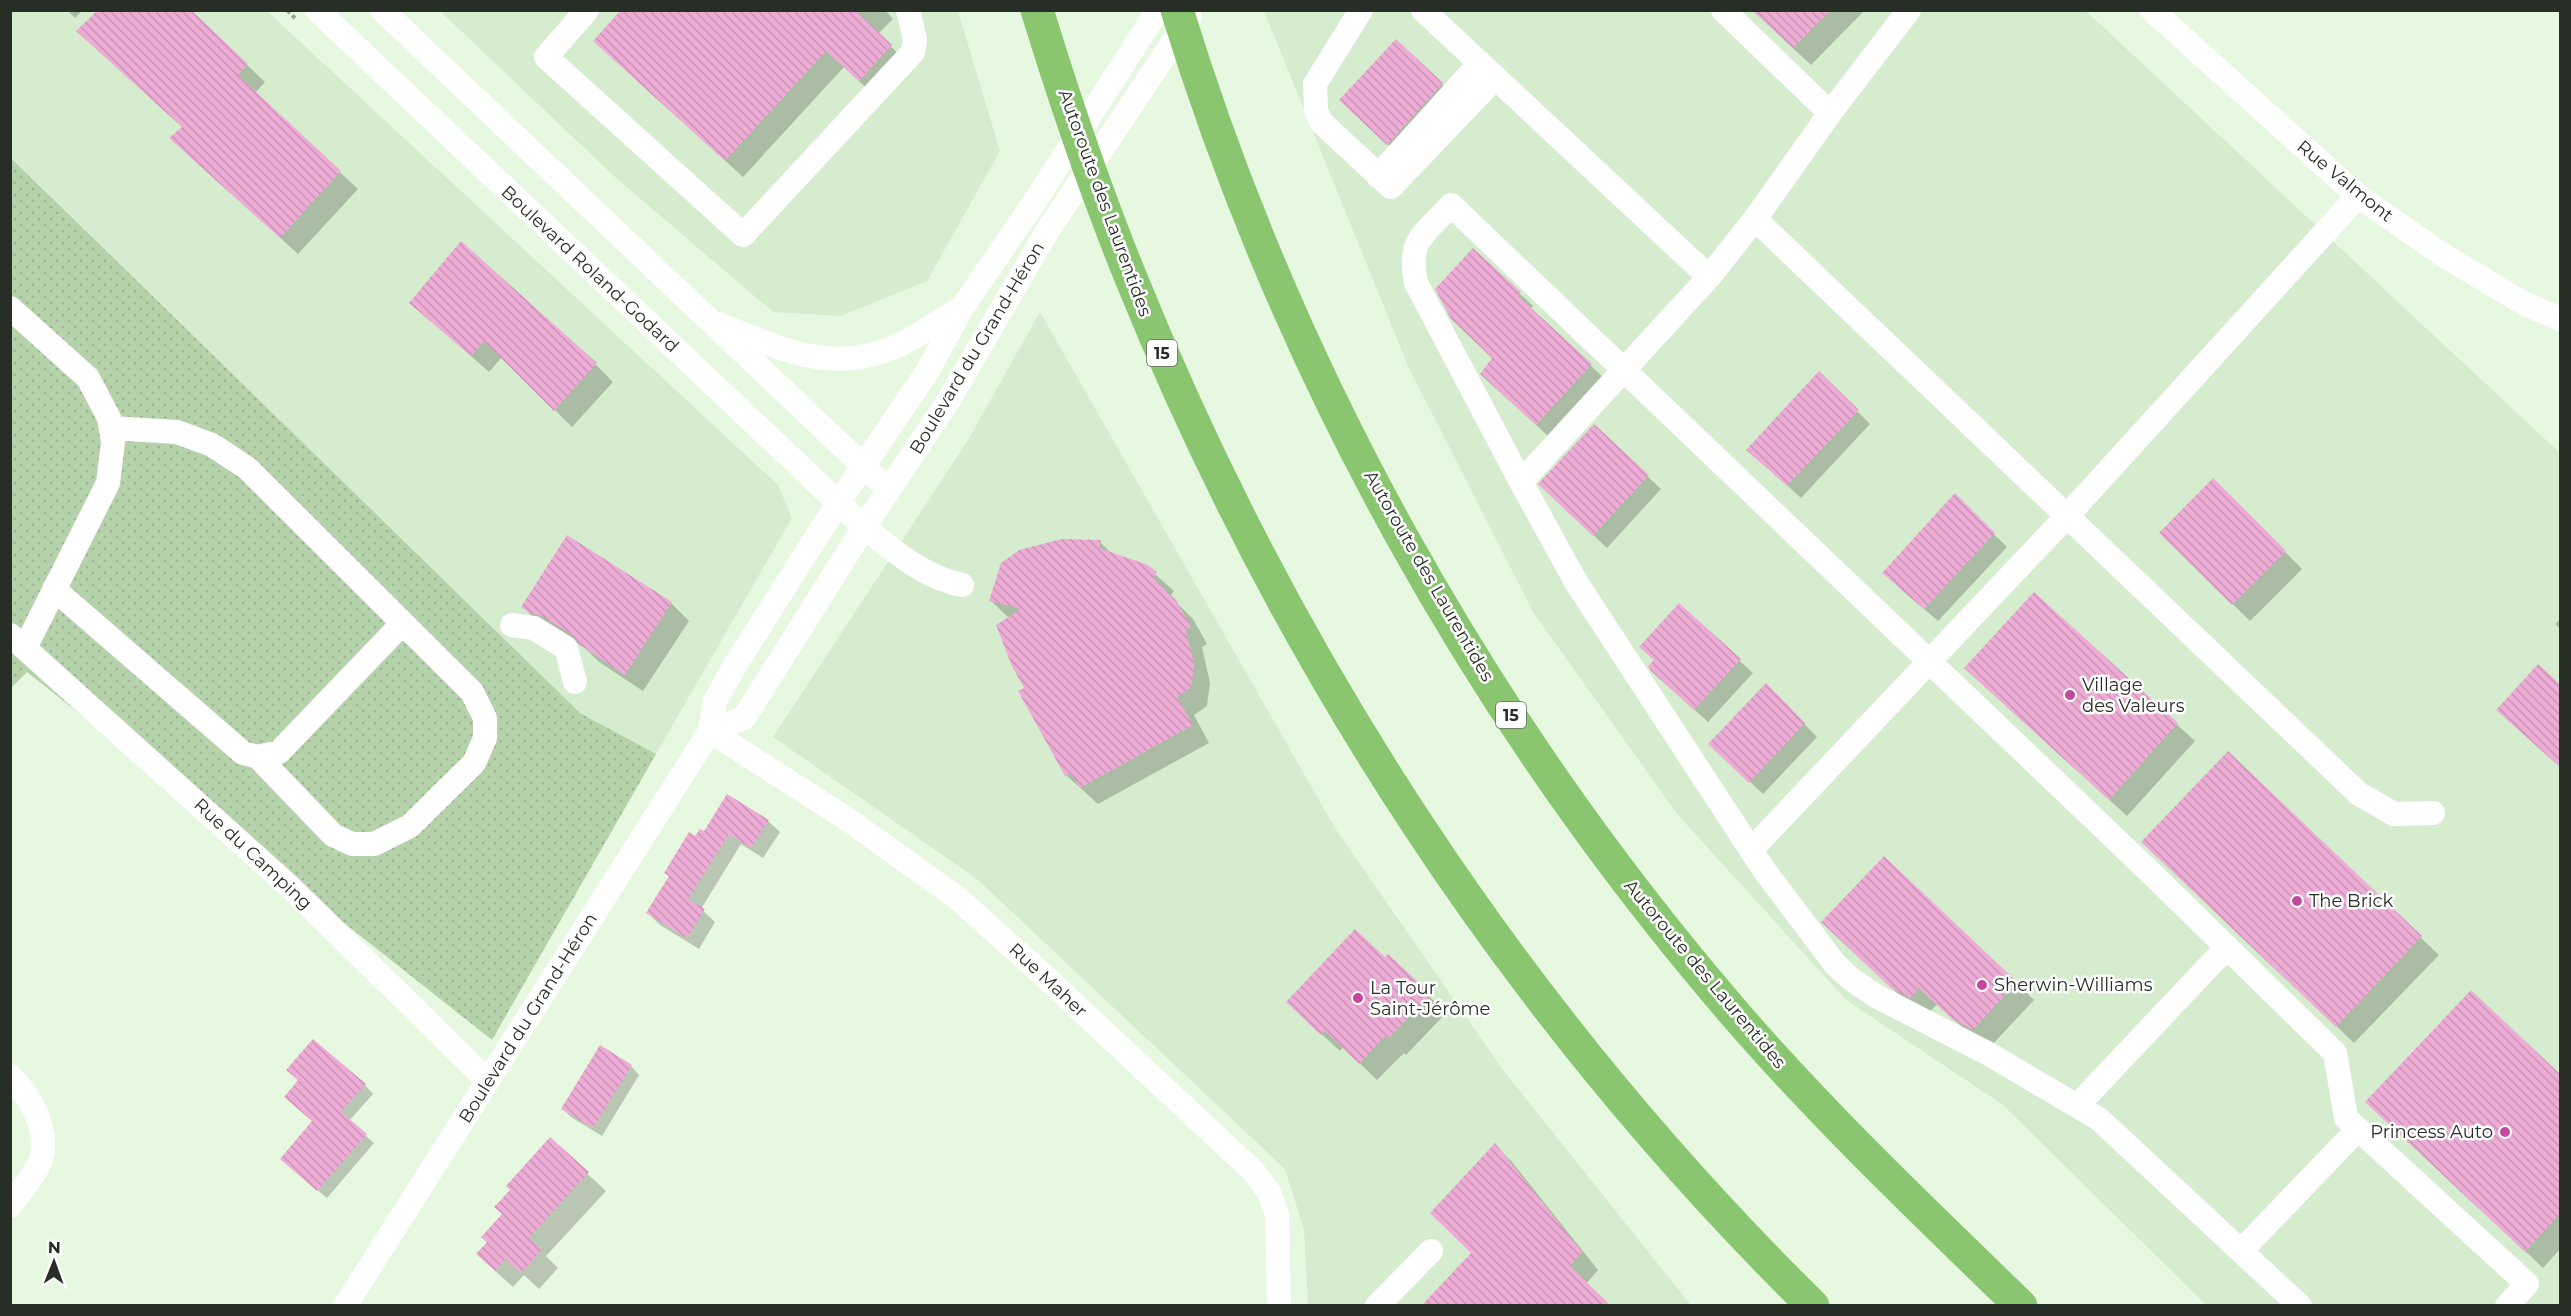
<svg xmlns="http://www.w3.org/2000/svg" width="2571" height="1316" font-family="Montserrat,sans-serif">
  <style>
    .built { fill: #d6eccf }
    .green { fill: url(#green-dots) }
    .shadow { fill: #0003 }
    .building { fill: url(#building-back-hatch) }
    .lines { fill: none; stroke-linecap: round; stroke-linejoin: round }
    .path { stroke: #99a694; stroke-width: 4; stroke-dasharray: 4.5 3; stroke-linecap: butt }
    .minor { stroke: #fff; stroke-width: 24 }
    .highway { stroke: #89c66f; stroke-width: 33 }
    .poi-dot { fill: #c2499e; stroke: #fff; stroke-width: 2 }
    .labels { text-anchor: middle; stroke-width: 5; stroke-linejoin: round; paint-order: stroke }
    .shield { fill: #fff; stroke: #686d66; stroke-width: 1.5 }
    .shield-label { font-size: 16px; font-weight: bold; fill: #272e25 }
    .street-label { font-size: 18px; fill: #272e25; stroke: #fff }
    .poi-label { font-size: 18px; fill: #272e25; stroke: #fff; text-anchor: start }
  </style>
  <defs>
    <pattern id="green-dots" width="8" height="8" patternUnits="userSpaceOnUse" patternTransform="scale(1.5)"><rect width="8" height="8" fill="#b5d2ab"/><path d="M2 2h.1M6 6h.1" fill="none" stroke="#9cb593" stroke-width="1.8" stroke-linecap="round"/></pattern>
    <pattern id="building-back-hatch" width="6" height="6" patternUnits="userSpaceOnUse" patternTransform="scale(1.5)"><rect width="6" height="6" fill="#edacd5"/><path d="M-1 5l2 2M0 0l6 6M5-1l2 2" fill="none" stroke="#cb94b7"/></pattern>
  </defs>
  <rect width="100%" height="100%" fill="#e7f8e0"/>
  <path class="built" d="M10,11H267L778,485L792,518L656,754L580,713L452,591L11,157Z
    M440,11H958L1000,151L927,281L841,316L773,312L616,178Z
    M1264,11H2086L2560,453V1305H2206L2003,1105L1846,1000L1677,814L1533,612L1408,366Z
    M1040,312L1335,828L1503,1070L1690,1304L1688,1306L1308,1305L1304,1230L1285,1169L977,879L773,737L968,440Z"/>
  <path class="green" d="M10,157L580,713L656,754L492,1040L27,672L11,688Z"/>
  <path class="shadow" d="M67,10H83L75,18Z
    M189,10L265,82L255,93L358,189L298,254L189,155L183,127Z
    M624,10H885L893,19L878,34L908,63L877,98L844,67L743,177L613,58Z
    M1752,10H1865L1811,65Z
    M1442,84L1455,97L1401,156L1354,113Z
    M1473,250L1533,306L1530,309L1604,378L1549,437L1495,387L1494,359Z
    M411,303L595,364L613,382L572,427L502,357L489,372Z
    M1819,373L1870,424L1801,498L1748,450Z
    M1594,426L1661,489L1607,548L1553,497Z
    M2213,480L2302,569L2250,621L2161,533Z
    M1955,496L2007,547L1938,621L1897,586Z
    M568,537L671,603L689,621L643,691L599,662L585,648L560,633L540,624L523,607Z
    M1100,542L1112,554L1147,567L1174,591L1170,596L1193,619L1207,644L1202,647L1210,683L1207,706L1194,715L1209,743L1098,804L1066,775L1026,689L1009,618L991,601Z
    M2034,594L2195,741L2127,816L1983,685Z
    M1679,605L1753,673L1708,722L1666,684L1655,661Z
    M2560,619V629L2555,624Z
    M2538,666L2560,686V767L2516,727Z
    M1766,685L1817,737L1763,794L1723,757Z
    M2228,754L2439,955L2354,1043L2161,859Z
    M768,821L780,832L763,858L741,844L701,909L715,922L699,949L660,925L648,913L696,838L704,833Z
    M1884,858L2034,1000L1991,1046L1972,1036L1937,1004L1928,1014L1909,1004L1841,940Z
    M1385,959L1447,1012L1406,1055L1404,1053L1377,1080L1343,1047L1340,1051L1305,1019Z
    M2471,992L2560,1076V1249L2543,1268L2385,1119Z
    M631,1066L639,1075L602,1136L571,1117L563,1109Z
    M288,1070L365,1085L373,1094L349,1121L374,1143L327,1198L290,1167L313,1122L299,1081Z
    M550,1139L606,1191L546,1256L558,1268L539,1289L524,1275L513,1287L495,1271L488,1242L504,1214L512,1190Z
    M1495,1145L1512,1162L1598,1270L1586,1284L1608,1306H1424L1473,1253Z"/>
  <path class="building" d="M98,10H191L248,64L238,75L341,171L280,238L169,138L182,127L76,31Z
    M621,10H855L892,45L859,81L826,51L725,161L593,41Z
    M1752,10H1831L1793,48Z
    M1396,39L1443,83L1387,145L1339,100Z
    M461,241L597,363L554,411L484,341L471,356L409,303Z
    M1473,248L1521,292L1518,296L1592,364L1536,425L1480,374L1492,358L1451,319L1435,289Z
    M1819,371L1859,410L1787,486L1746,450Z
    M1594,424L1649,475L1593,536L1538,484Z
    M2213,478L2286,551L2232,605L2159,533Z
    M1955,493L1995,533L1924,609L1882,573Z
    M567,535L672,602L625,675L580,645L574,636L542,616L530,613L521,607Z
    M1062,539L1101,540L1099,548L1148,565L1157,572L1153,578L1176,600L1191,627L1186,630L1194,664L1192,682L1190,688L1177,697L1193,725L1080,788L1071,773L1065,776L1018,691L1024,688L1012,666L996,625L1021,609L989,601L1001,563L1019,550Z
    M2034,592L2178,723L2109,800L1964,668Z
    M1679,603L1741,659L1694,710L1651,671L1648,666L1654,660L1639,647Z
    M2538,664L2560,684V767L2496,710Z
    M1766,683L1805,723L1749,783L1708,744Z
    M2228,751L2422,936L2336,1027L2141,842Z
    M727,794L769,820L751,848L729,834L688,899L705,909L687,938L646,913L669,876L664,873L689,832L695,836L700,829L704,831Z
    M1884,856L2017,982L1973,1030L1952,1019L1919,988L1910,998L1890,987L1821,922Z
    M1355,929L1385,957L1388,954L1431,994L1388,1039L1385,1036L1359,1064L1325,1031L1321,1035L1286,1002Z
    M2471,990L2560,1074V1214L2525,1252L2365,1102Z
    M313,1039L366,1084L341,1112L367,1134L317,1191L280,1159L312,1121L284,1097L298,1080L286,1070Z
    M600,1045L632,1065L593,1128L561,1109Z
    M550,1137L589,1172L529,1238L542,1250L521,1273L506,1259L495,1271L476,1254L487,1242L481,1237L502,1214L494,1207L510,1190L506,1186Z
    M1495,1143L1582,1252L1570,1266L1610,1305H1422L1471,1253L1430,1213Z"/>
  <g class="lines">
    <path class="path" d="M287,10L295,18"/>
    <path class="minor" d="M317,10L864,527C894,551 923,577 962,585
      M382,10L876,478
      M587,10L546,57L743,235L913,52L915,40L908,10
      M1361,10L1315,84L1316,111L1322,123L1391,187L1495,78
      M1423,10L1709,277
      M1723,10L1830,113
      M2152,10L2358,196L2443,255L2525,304L2560,319
      M1378,176L1480,63
      M1755,219L2359,794L2394,814L2433,813
      M10,308L88,378L109,418L113,442L108,483L25,648
      M718,324C782,349 835,377 903,343C923,333 942,319 962,308
      M111,428L177,432L212,445L247,468L472,692L485,718V738L474,763L410,826L374,844H352L333,835L258,757
      M1521,482L1709,277L1755,219L1830,113L1909,10
      M54,589L243,753L258,757L279,752L401,625
      M512,625L534,628L566,648L575,682
      M10,635L290,887L488,1081
      M710,731L744,718L864,527L947,403L1048,230L1190,17
      M710,731L847,819L956,897L1028,961L1253,1171L1269,1192L1277,1215L1279,1306
      M1751,850L2067,516L2358,196
      M10,1076C30,1095 50,1131 41,1159C37,1173 19,1193 10,1206
      M2077,1106L2227,947
      M2241,1251L2358,1129
      M345,1306L710,731L715,701L737,662L838,503L927,372L962,308L1035,201L1158,10
      M1377,1306L1431,1251
      M2300,1306L2099,1119L1989,1054L1876,996L1851,979L1835,964L1764,870L1576,582L1521,482L1416,283C1407,239 1424,235 1451,205L2152,874L2335,1053L2346,1118L2527,1284L2507,1306"/>
    <path class="highway" d="M1037,10C1065,101 1095,190 1131,278C1286,662 1517,1015 1813,1306
      M1177,10C1290,378 1484,723 1735,1014C1824,1117 1923,1211 2021,1306"/>
  </g>
  <g class="poi-dot">
    <circle cx="2070" cy="695" r="6"/>
    <circle cx="2297" cy="901" r="6"/>
    <circle cx="1982" cy="985" r="6"/>
    <circle cx="1358" cy="998" r="6"/>
    <circle cx="2505" cy="1132" r="6"/>
  </g>
  <g class="labels">
    <g class="shield">
      <rect x="1147" y="340" width="30" height="26" rx="4.5"/>
      <rect x="1496" y="702" width="30" height="26" rx="4.5"/>
    </g>
    <g class="shield-label">
      <text x="1162" y="359">15</text>
      <text x="1511" y="721">15</text>
    </g>
    <g class="street-label">
      <text transform="translate(2345 181) rotate(39)" y="6">Rue Valmont</text>
      <text transform="translate(1105 203) rotate(70)" y="6">Autoroute des Laurentides</text>
      <text transform="translate(590 269) rotate(43)" y="6">Boulevard Roland-Godard</text>
      <text transform="translate(977 348) rotate(-59)" y="6">Boulevard du Grand-Héron</text>
      <text transform="translate(1429 576) rotate(60)" y="6">Autoroute des Laurentides</text>
      <text transform="translate(253 854) rotate(43)" y="6">Rue du Camping</text>
      <text transform="translate(1705 974) rotate(50)" y="6">Autoroute des Laurentides</text>
      <text transform="translate(1048 980) rotate(43)" y="6">Rue Maher</text>
      <text transform="translate(528 1018) rotate(-58)" y="6">Boulevard du Grand-Héron</text>
    </g>
    <g class="poi-label">
      <text x="2082" y="691">Village<tspan x="2082" dy="21">des Valeurs</tspan></text>
      <text x="2309" y="907">The Brick</text>
      <text x="1994" y="991">Sherwin-Williams</text>
      <text x="1370" y="994">La Tour<tspan x="1370" dy="21">Saint-Jérôme</tspan></text>
      <text x="2493" y="1138" text-anchor="end">Princess Auto</text>
    </g>
  </g>
  <rect width="2571" height="1316" fill="none" stroke="#272e25" stroke-width="24"/>
  <g transform="translate(54 1262) rotate(1)" stroke="#ffffff" stroke-width="4.5" paint-order="stroke">
  <path d="M0-4.5L10 22L0 15L-10 22Z" fill="#272e25"/>
  <text y="-9" font-size="16" font-weight="bold" text-anchor="middle" fill="#272e25">N</text>
  </g>
</svg>
